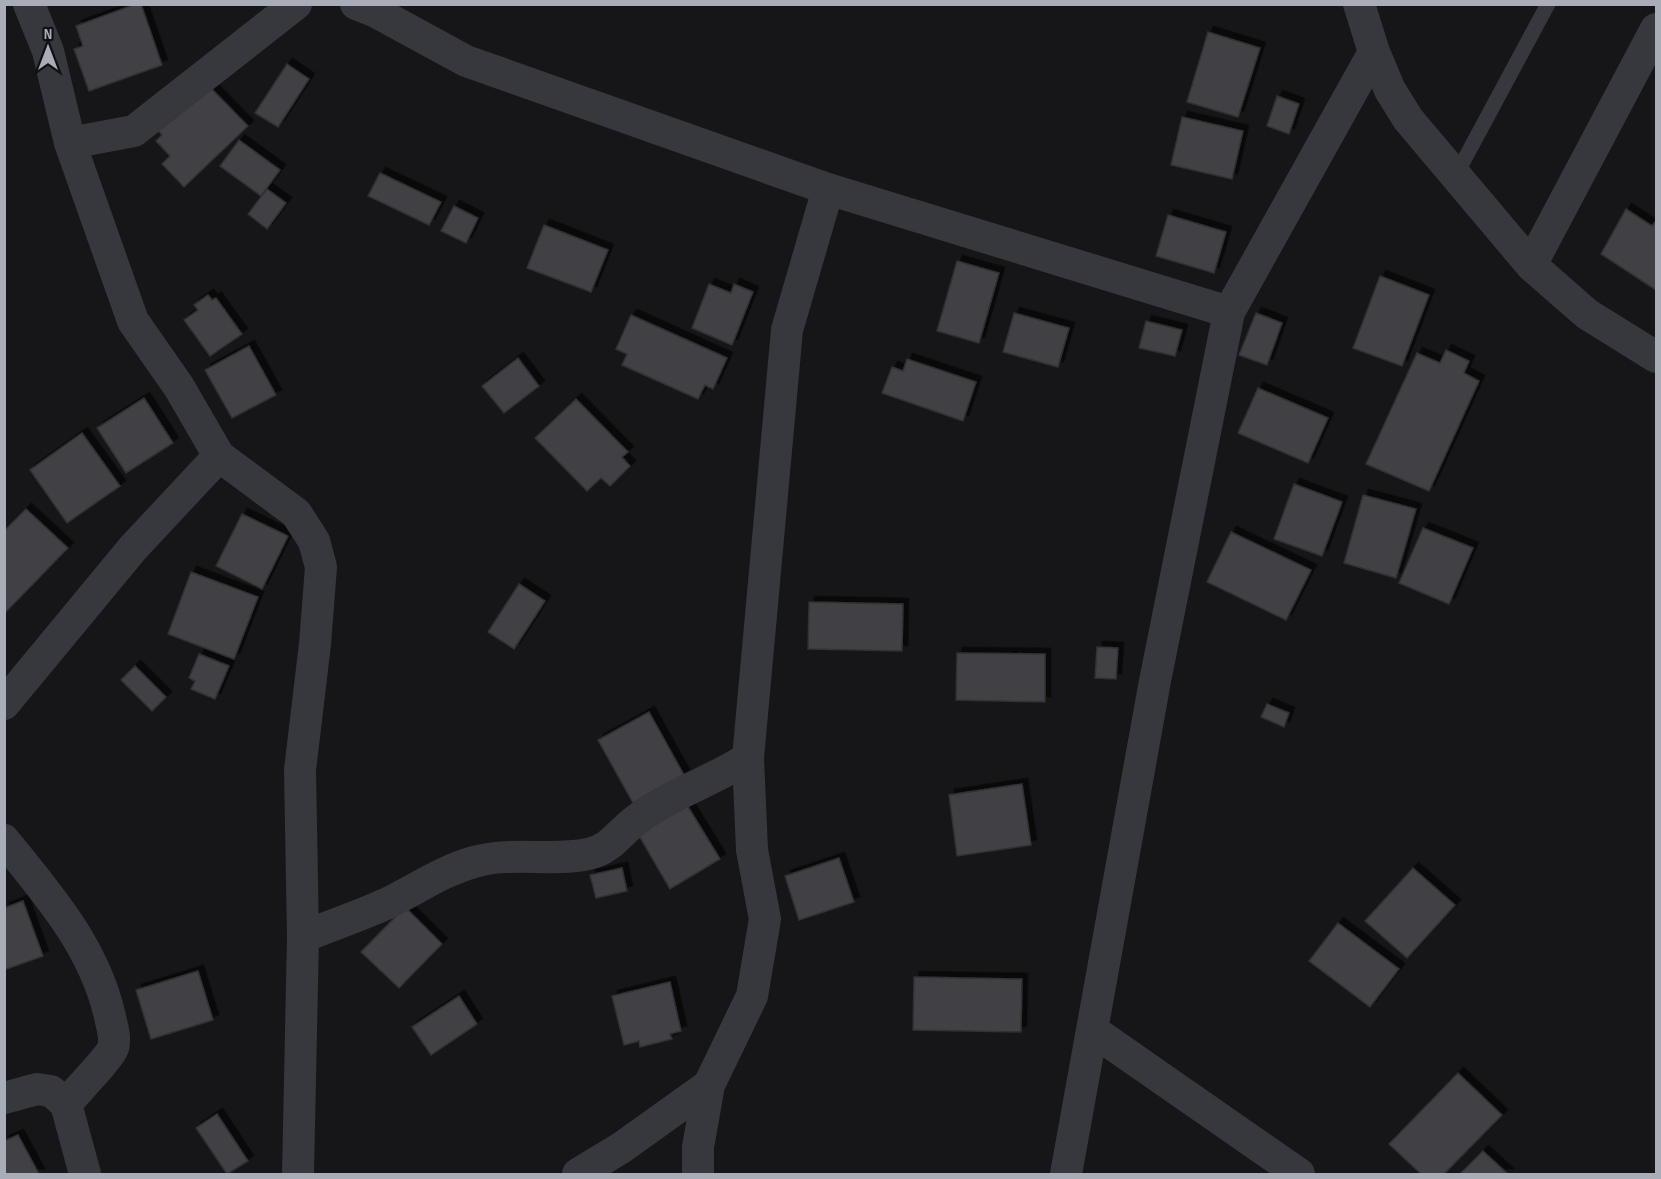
<svg xmlns="http://www.w3.org/2000/svg" width="1661" height="1179" font-family="'Sofia Sans Condensed',sans-serif">
  <style>
    .building { fill: #404145; stroke: #303034; stroke-width: 1.5; filter: url(#shadow) }
    .lines { fill: none; stroke-linecap: round; stroke-linejoin: round }
    .lane { stroke: #37383d; stroke-width: 15 }
    .street { stroke: #37383d; stroke-width: 32 }
  </style>
  <defs>
    <filter id="shadow"><feDropShadow dx="5.5" dy="-5.5" stdDeviation="0" flood-color="#0009"/></filter>
  </defs>
  <rect width="100%" height="100%" fill="#161618"/>
  <path class="building" d="M136,4H141L162,65L89,91L74,49L83,46L76,26Z
    M1208,32L1260,48L1238,117L1187,102Z
    M287,64L309,79L278,127L255,113Z
    M204,81L248,126L184,187L162,164L170,156L156,141L162,135L155,127Z
    M1277,96L1299,104L1289,134L1267,126Z
    M1182,117L1243,131L1232,179L1171,165Z
    M239,140L280,170L261,196L220,166Z
    M380,173L441,202L429,225L368,196Z
    M267,189L286,203L267,229L248,214Z
    M454,206L478,218L466,243L441,231Z
    M1626,209L1652,226L1656,221V290L1601,254Z
    M1168,215L1226,232L1214,273L1156,256Z
    M544,225L608,250L591,292L527,268Z
    M957,261L999,273L979,343L937,331Z
    M1380,276L1429,295L1402,366L1353,348Z
    M709,284L731,293L734,284L753,292L732,345L692,328Z
    M208,295L212,300L216,298L242,334L210,356L184,320L198,310L194,305Z
    M1014,313L1069,328L1058,367L1003,352Z
    M1256,313L1282,323L1267,365L1239,355Z
    M631,315L727,358L713,389L705,385L698,399L622,365L627,354L616,349Z
    M1146,321L1182,330L1175,356L1139,348Z
    M249,346L276,395L232,418L205,370Z
    M1446,350L1469,361L1464,373L1479,381L1429,491L1366,464L1417,353L1440,363Z
    M518,358L539,386L504,413L482,386Z
    M907,359L976,382L963,421L882,393L892,367L903,371Z
    M1258,388L1328,418L1308,463L1238,433Z
    M144,398L173,443L126,473L97,428Z
    M576,399L628,452L622,457L630,466L610,486L601,478L587,491L535,438Z
    M82,433L120,486L67,523L30,470Z
    M1294,484L1342,502L1322,556L1274,539Z
    M1363,495L1416,509L1396,578L1344,563Z
    M26,509L68,548L4,614V531Z
    M242,514L288,536L262,589L216,566Z
    M1423,528L1473,548L1449,604L1399,583Z
    M1231,532L1311,570L1286,620L1207,582Z
    M191,572L258,597L234,659L168,634Z
    M519,584L545,601L514,649L488,632Z
    M809,602L903,604L902,651L808,649Z
    M1097,647L1118,648L1116,679L1095,678Z
    M957,653L1045,654V702L956,700Z
    M199,654L229,666L215,699L191,689L195,681L189,678Z
    M135,666L166,697L152,711L121,680Z
    M1267,704L1289,713L1284,727L1261,717Z
    M649,712L684,775L633,803L598,740Z
    M1022,784L1031,845L957,856L949,795Z
    M687,805L720,859L670,889L638,834Z
    M839,858L854,902L799,920L785,876Z
    M622,868L627,891L596,898L590,875Z
    M1413,868L1455,905L1407,958L1365,921Z
    M23,901L43,956L4,970V908Z
    M405,907L442,944L399,988L361,952Z
    M1338,923L1399,969L1370,1007L1309,961Z
    M198,971L213,1020L151,1039L136,990Z
    M914,977L1022,979L1021,1032L913,1030Z
    M670,982L681,1031L670,1034L672,1039L640,1047L639,1041L624,1045L612,996Z
    M459,996L477,1024L431,1055L412,1027Z
    M1458,1073L1502,1115L1444,1174H1421L1389,1144Z
    M217,1114L248,1161L227,1174L196,1128Z
    M18,1135L39,1174H4V1141Z
    M1483,1151L1508,1174H1460Z"/>
  <g class="lines">
    <path class="lane" d="M1456,175L1548,4"/>
    <path class="street" d="M356,4L376,12L466,61L828,189L1229,312L1374,52
      M1359,4L1374,52L1390,90L1408,119L1531,265L1587,314L1656,357
      M70,143L134,131L296,4
      M1531,265L1656,29
      M219,456L296,513L314,541L321,567L315,644L300,770L303,937L298,1174
      M4,704L133,548L219,456L179,387L133,321L70,143L48,51L29,4
      M4,840C48,894 95,948 110,1017C112,1026 116,1038 113,1048C110,1057 75,1093 66,1104
      M303,937C331,925 360,916 388,903C417,889 442,871 474,862C512,851 551,862 588,854C606,851 616,838 629,826C663,796 710,783 748,758
      M1092,1030L1299,1174
      M4,1098L37,1089L51,1091L66,1104L85,1174
      M578,1174L621,1148L709,1085
      M698,1174V1147L709,1085L752,996L765,919L752,850L748,758L787,330L828,189
      M1066,1174L1155,681L1229,312"/>
  </g>
  <rect width="1661" height="1179" fill="none" stroke="#a8adb8" stroke-width="12"/>
  <g transform="translate(48 48)" stroke="#111113" stroke-width="4.5" paint-order="stroke">
  <path d="M0-4.5L10 22L0 15L-10 22Z" fill="#a8adb8"/>
  <text y="-9" font-size="16" font-weight="bold" text-anchor="middle" fill="#a8adb8">N</text>
  </g>
</svg>
